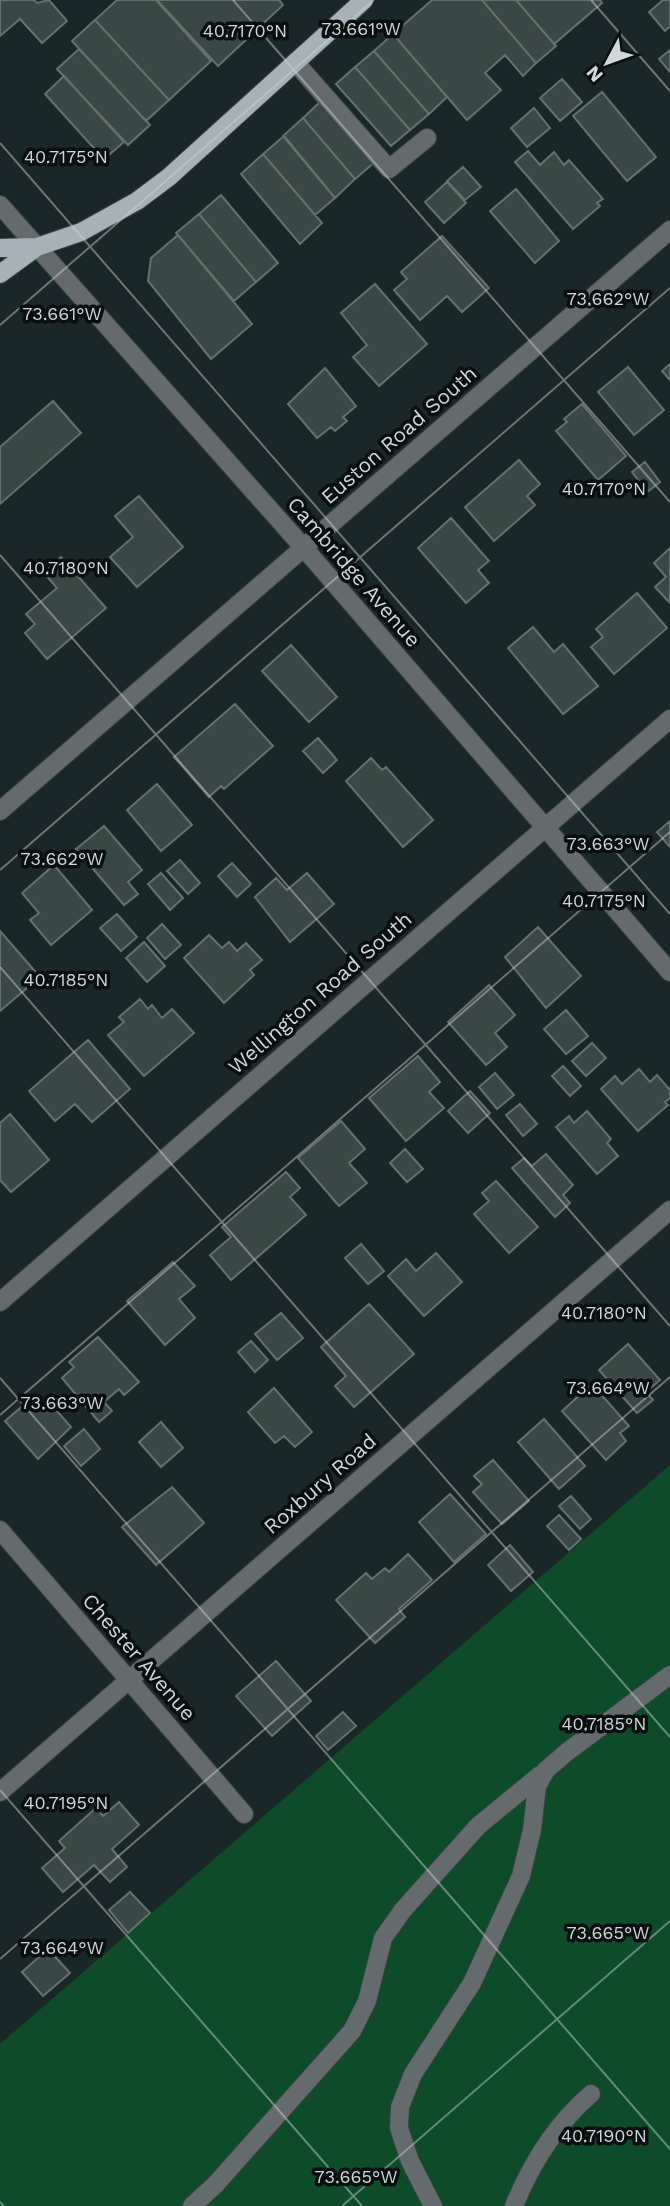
<svg xmlns="http://www.w3.org/2000/svg" width="670" height="2206" font-family="'Work Sans',sans-serif">
  <style>
    .green { fill: #0d4b29 }
    .building { fill: #3a4845; stroke: #63726e; stroke-width: 2 }
    .lines { fill: none; stroke-linecap: round; stroke-linejoin: round }
    .minor-casing { stroke: #364344; stroke-width: 20 }
    .major-casing { stroke: #364344; stroke-width: 20 }
    .minor { stroke: #656a6d; stroke-width: 18 }
    .major { stroke: #a6b1b8; stroke-width: 18 }
    .ticks { fill: none; stroke: #cfd7d8; stroke-width: 2; stroke-opacity: 0.45 }
    .labels { text-anchor: middle; stroke-width: 7; stroke-linejoin: round; paint-order: stroke }
    .street-label { font-size: 21px; fill: #cfd7d8; stroke: #090e0f }
    .ticks-label { font-size: 18px; text-anchor: middle; fill: #cfd7d8; stroke: #090e0f; stroke-width: 7; stroke-linejoin: round; paint-order: stroke }
  </style>
  <rect width="100%" height="100%" fill="#192728"/>
  <path class="green" d="M670,1465V2206H0V2044Z"/>
  <path class="building" d="M0,0H34L37,3L49,0L67,21L42,43L20,19L0,36Z
    M117,0H156L211,61L169,100L95,20Z
    M157,0H279L283,5L218,66Z
    M432,0H482L536,63L523,76L505,55L485,73L501,90L467,120L393,34Z
    M482,0H516L556,46L536,63Z
    M516,0H600L602,3L554,44Z
    M663,0H670V26L665,31L649,12Z
    M95,20L169,100L146,121L72,41Z
    M393,34L447,97L429,114L374,51Z
    M79,49L150,125L128,145L57,69Z
    M670,50V72L659,59Z
    M374,51L429,114L410,130L355,67Z
    M355,67L410,130L391,146L336,84Z
    M64,76L124,142L110,154L100,155L45,94Z
    M562,79L582,102L560,121L540,98Z
    M602,92L656,157L627,181L573,116Z
    M323,99L375,162L355,179L303,118Z
    M534,108L550,128L527,147L511,128Z
    M303,118L355,179L335,198L283,136Z
    M284,136L335,198L315,215L263,154Z
    M528,151L540,165L554,152L564,165L569,160L603,199L597,203L600,206L573,229L515,162Z
    M263,154L322,223L300,244L241,174Z
    M463,167L481,187L465,200L447,181Z
    M447,182L466,203L444,223L425,202Z
    M516,189L559,241L535,263L490,211Z
    M221,195L278,263L256,282L199,214Z
    M199,214L256,282L234,301L176,233Z
    M178,235L252,324L211,359L148,281L151,258Z
    M442,236L489,288L462,312L447,296L420,320L394,290L407,279L401,272Z
    M375,284L427,344L379,386L353,357L367,345L341,313Z
    M670,364V380L662,371Z
    M628,367L664,410L634,435L598,392Z
    M325,368L356,406L343,417L347,421L335,431L331,427L317,438L288,404Z
    M53,401L81,433L0,504V447Z
    M582,404L626,456L598,480L556,431L567,422L564,419Z
    M519,460L540,484L527,496L535,505L494,541L465,507Z
    M645,462L660,482L647,492L632,472Z
    M139,496L183,547L137,587L110,557L133,537L115,516Z
    M451,518L489,561L478,570L489,583L466,603L418,548Z
    M670,548V603L655,587L666,577L654,563Z
    M61,557L106,608L47,659L25,633L35,624L26,614L57,588L44,573Z
    M637,593L667,628L614,674L591,647L603,637L596,629Z
    M533,627L554,652L563,644L598,686L563,714L508,648Z
    M291,645L337,697L309,722L262,671Z
    M235,704L273,746L224,789L221,786L209,797L174,757Z
    M318,738L337,760L323,773L303,751Z
    M371,758L382,770L386,767L433,820L403,847L346,781Z
    M157,784L192,825L161,851L127,810Z
    M670,821V847L657,832Z
    M104,826L142,870L128,882L138,894L124,905L76,849Z
    M180,860L200,883L188,894L167,871Z
    M232,863L251,884L237,897L218,876Z
    M54,865L92,910L51,945L30,920L39,913L22,893Z
    M161,873L183,898L170,910L148,884Z
    M307,873L334,904L290,942L255,897L276,878L287,890Z
    M117,914L137,937L121,951L100,928Z
    M162,924L181,945L165,959L147,938Z
    M538,927L581,976L546,1008L505,957Z
    M0,931L40,977L0,1011Z
    M209,935L222,948L229,942L237,951L246,943L262,960L250,970L254,975L224,1003L184,958Z
    M144,942L165,966L147,982L126,958Z
    M489,985L515,1015L495,1033L507,1047L486,1065L448,1022Z
    M140,999L148,1009L152,1005L162,1018L172,1009L194,1033L144,1076L108,1035L124,1022L119,1017Z
    M566,1010L588,1036L566,1054L544,1029Z
    M88,1040L130,1089L92,1122L75,1104L55,1121L29,1091Z
    M592,1043L606,1058L586,1076L572,1061Z
    M418,1056L440,1082L429,1092L444,1108L406,1141L369,1098Z
    M563,1066L581,1086L570,1096L552,1076Z
    M639,1069L650,1082L657,1075L670,1090V1098L665,1102L668,1105L638,1131L601,1089L615,1076L622,1084Z
    M495,1073L514,1095L497,1109L479,1087Z
    M470,1091L490,1113L468,1133L448,1111Z
    M520,1104L537,1124L523,1136L506,1115Z
    M587,1111L611,1139L607,1143L618,1156L597,1174L556,1127L569,1116L574,1123Z
    M10,1114L49,1160L11,1192L0,1180V1123Z
    M341,1121L365,1149L349,1163L367,1183L339,1206L298,1158Z
    M405,1149L423,1169L407,1182L390,1163Z
    M546,1154L573,1185L563,1195L570,1203L555,1217L512,1168L524,1158L532,1166Z
    M286,1172L300,1188L290,1197L306,1215L231,1280L210,1255L231,1237L222,1227Z
    M496,1181L538,1227L509,1253L474,1214L489,1201L482,1193Z
    M361,1244L384,1271L368,1284L345,1258Z
    M436,1253L462,1282L424,1316L388,1276L406,1259L416,1271Z
    M173,1262L195,1286L179,1299L195,1318L165,1345L127,1301Z
    M369,1304L414,1354L354,1407L335,1386L346,1376L321,1347Z
    M281,1313L303,1338L277,1360L255,1334Z
    M98,1337L139,1382L124,1395L119,1389L104,1402L112,1411L99,1422L62,1378L74,1367L69,1362Z
    M251,1341L268,1360L255,1372L238,1352Z
    M628,1344L660,1380L646,1392L653,1400L637,1413L599,1370Z
    M592,1384L629,1426L620,1433L626,1441L606,1460L562,1411Z
    M274,1388L312,1432L295,1447L284,1436L275,1443L248,1412Z
    M33,1397L44,1409L50,1403L71,1427L38,1459L5,1421Z
    M544,1419L585,1466L559,1489L518,1442Z
    M161,1422L183,1448L161,1467L139,1442Z
    M84,1429L100,1449L81,1466L64,1446Z
    M493,1460L529,1501L502,1524L473,1492L482,1484L474,1476Z
    M172,1487L204,1523L156,1565L122,1527Z
    M450,1494L486,1534L454,1562L419,1522Z
    M571,1496L591,1519L580,1529L559,1506Z
    M559,1515L581,1539L569,1550L547,1526Z
    M510,1545L533,1572L511,1591L488,1565Z
    M408,1554L432,1580L399,1609L405,1617L375,1643L336,1600L366,1573L372,1579L385,1568L389,1572Z
    M276,1661L311,1701L272,1736L236,1696Z
    M343,1712L356,1726L328,1750L316,1736Z
    M119,1802L139,1825L112,1849L127,1867L110,1882L94,1865L63,1892L42,1868L65,1848L59,1841L96,1808L103,1816Z
    M130,1892L150,1913L128,1933L109,1910Z
    M48,1949L70,1973L43,1996L22,1972Z"/>
  <g class="lines">
    <g class="minor-casing">
      <path id="minor" d="M295,62L389,169L427,138
        M0,205L304,548L670,972
        M0,811L670,230
        M0,1302L670,719
        M0,1530L244,1814
        M0,1792L670,1210
        M192,2206L215,2185L352,2031L367,2001L383,1938L403,1910L478,1826L540,1775
        M433,2206L410,2161L399,2128L400,2107L413,2074L472,1983L521,1876L532,1830L537,1786L546,1770L567,1752L670,1675
        M514,2206C531,2164 556,2124 591,2094"/>
    </g>
    <g class="major-casing">
      <path id="major" d="M0,248L37,247
        M0,274L37,247L81,232L137,201L169,177L364,0"/>
    </g>
    <use href="#minor" class="minor"/>
    <use href="#major" class="major"/>
  </g>
  <path class="ticks" d="M233,0L670,502M591,0L670,91M0,143L670,914M0,325L374,0M0,555L670,1326M0,870L670,288M0,967L670,1737M0,1378L670,2149M0,1415L670,832M0,1790L362,2206M0,1959L670,1377M0,2202L4,2206M342,2206L670,1921"/>
  <g class="labels">
    <g class="street-label">
      <text transform="translate(399 435) rotate(-41)" y="7">Euston Road South</text>
      <text transform="translate(354 572) rotate(49)" y="7">Cambridge Avenue</text>
      <text transform="translate(320 993) rotate(-41)" y="7">Wellington Road South</text>
      <text transform="translate(320 1484) rotate(-41)" y="7">Roxbury Road</text>
      <text transform="translate(139 1657) rotate(49)" y="7">Chester Avenue</text>
    </g>
  </g>
  <g class="ticks-label">
    <text x="361" y="35">73.661°W</text>
    <text x="245" y="37">40.7170°N</text>
    <text x="66" y="163">40.7175°N</text>
    <text x="608" y="305">73.662°W</text>
    <text x="62" y="320">73.661°W</text>
    <text x="604" y="495">40.7170°N</text>
    <text x="66" y="574">40.7180°N</text>
    <text x="608" y="850">73.663°W</text>
    <text x="62" y="865">73.662°W</text>
    <text x="604" y="907">40.7175°N</text>
    <text x="66" y="986">40.7185°N</text>
    <text x="604" y="1319">40.7180°N</text>
    <text x="608" y="1394">73.664°W</text>
    <text x="62" y="1409">73.663°W</text>
    <text x="604" y="1730">40.7185°N</text>
    <text x="66" y="1809">40.7195°N</text>
    <text x="608" y="1939">73.665°W</text>
    <text x="62" y="1954">73.664°W</text>
    <text x="604" y="2142">40.7190°N</text>
    <text x="356" y="2183">73.665°W</text>
  </g>
  <g transform="translate(607 63) rotate(229)" stroke="#090e0f" stroke-width="5" paint-order="stroke">
  <path d="M0-5L12 26L0 18L-12 26Z" fill="#cfd7d8"/>
  <text y="-10" font-size="19" font-weight="bold" text-anchor="middle" fill="#cfd7d8">N</text>
  </g>
</svg>
